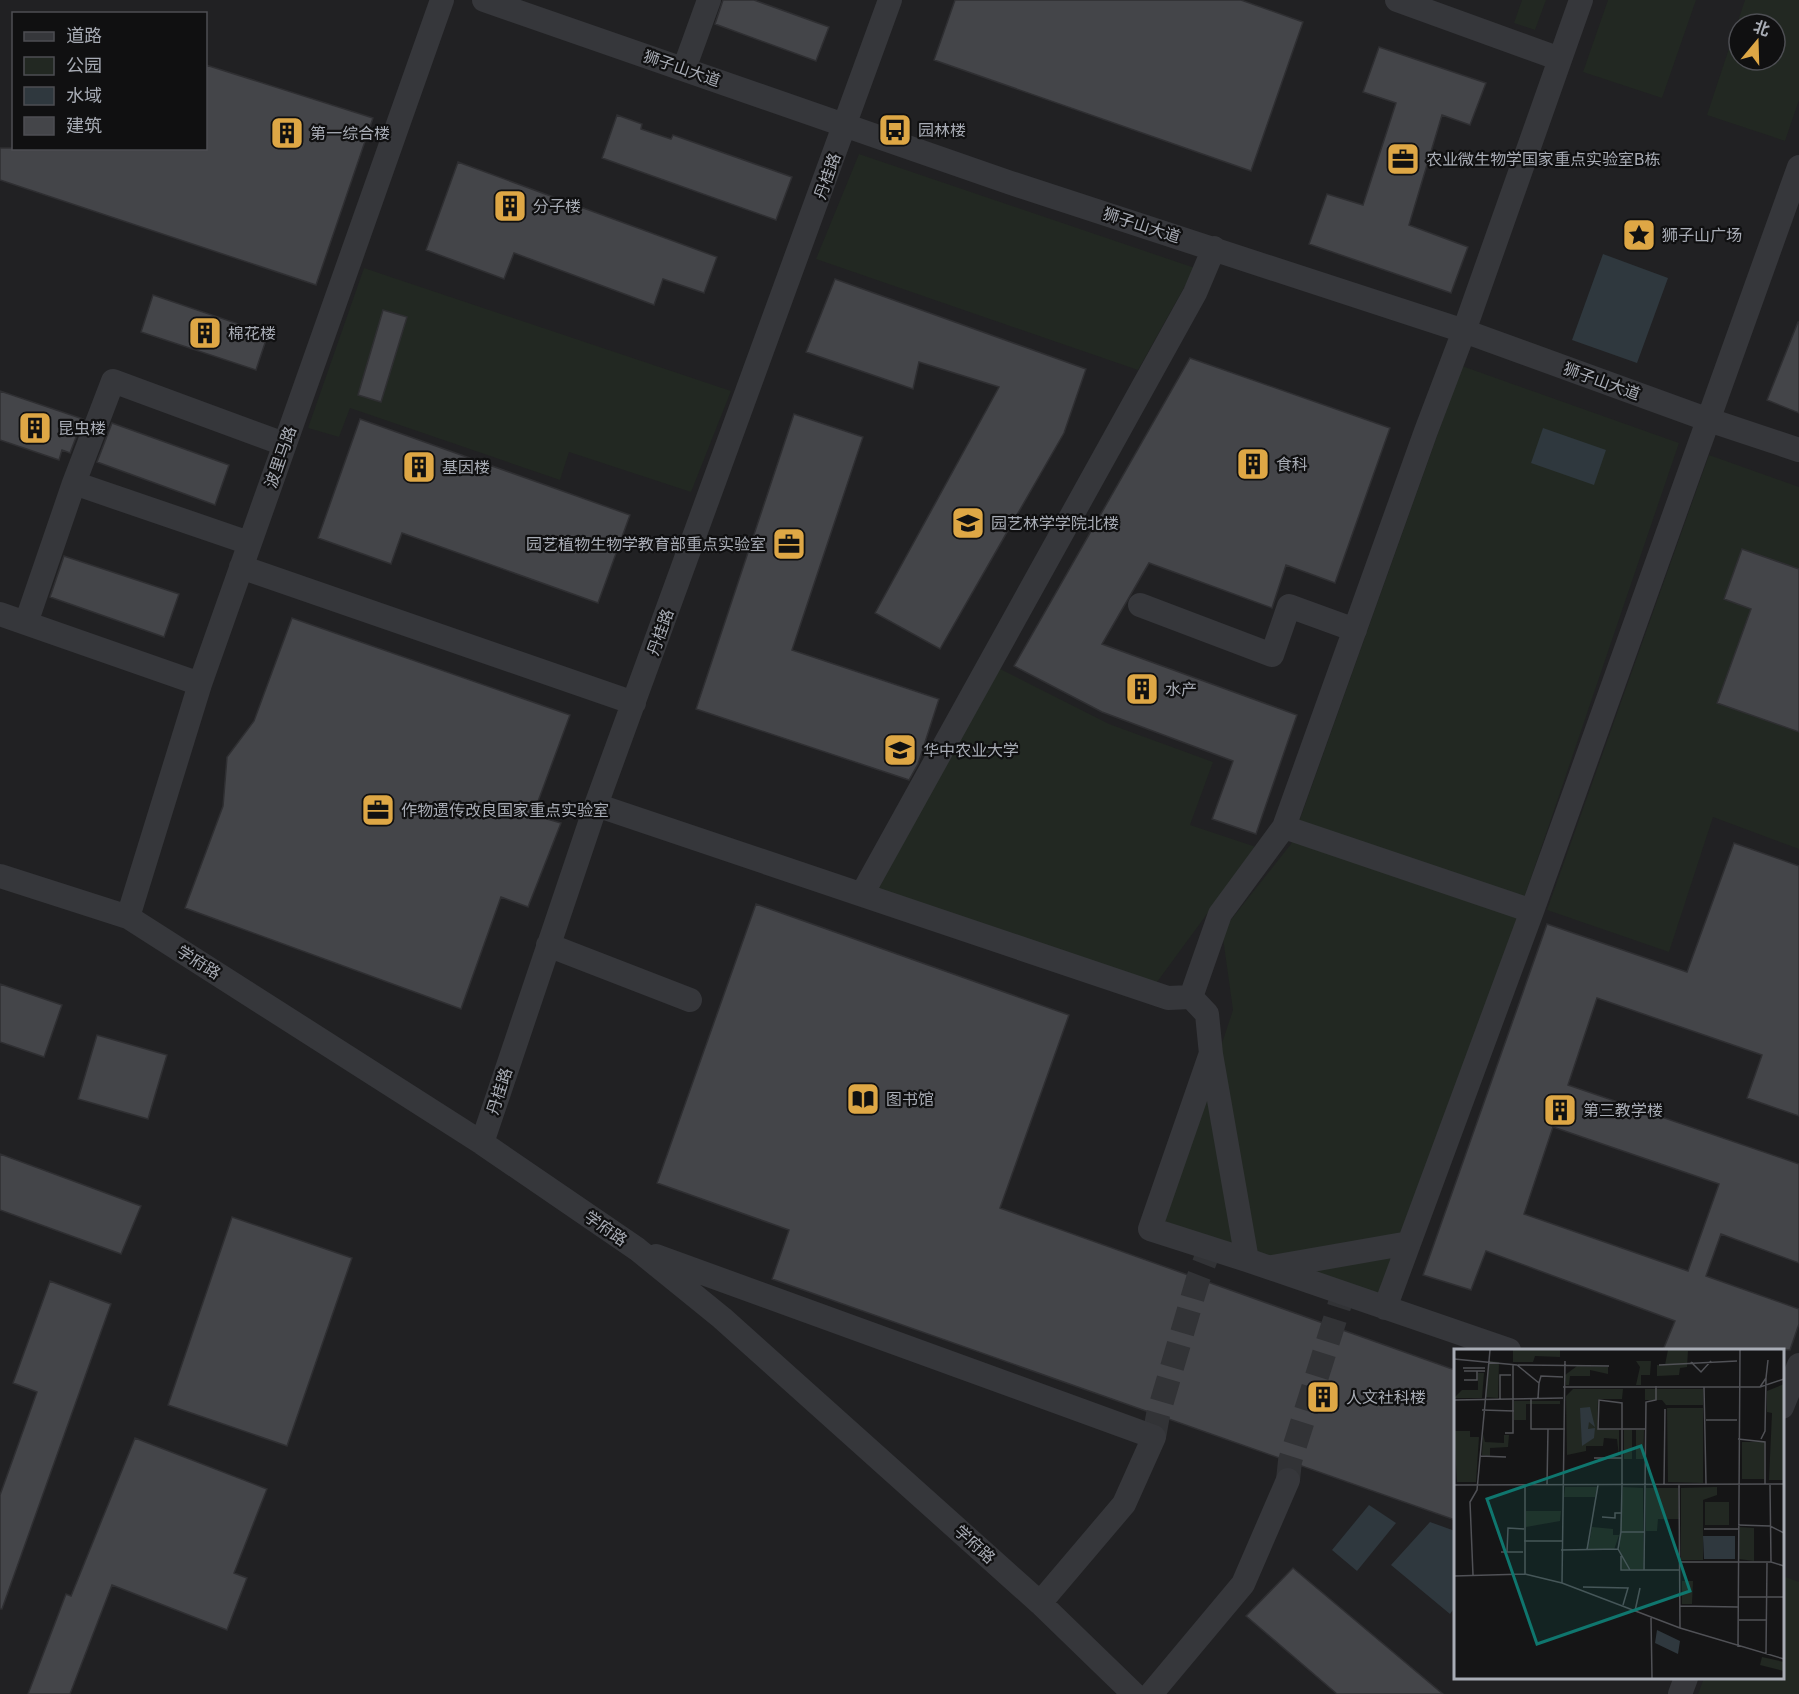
<svg xmlns="http://www.w3.org/2000/svg" width="1799" height="1694" font-family="Inter,'Noto Sans SC',sans-serif">
  <style>
    .built { fill: #212123; fill-rule: evenodd }
    .green { fill: #222822; fill-rule: evenodd }
    .water { fill: #2f383e }
    .building { fill: #444549; stroke: #2f2f32; stroke-width: 1.5; fill-rule: evenodd }
    .lines { fill: none; stroke-linecap: round; stroke-linejoin: round }
    .minor-tunnel { stroke: #323336; stroke-width: 24; stroke-dasharray: 24 12; stroke-linecap: butt }
    .minor { stroke: #36373b; stroke-width: 24 }
    .labels { text-anchor: middle; stroke-width: 4.5; stroke-linejoin: round; paint-order: stroke }
    .street-label { font-size: 16px; fill: #a8acb5; stroke: #101011 }
    .poi-label { font-size: 16px; fill: #a8acb5; stroke: #101011; text-anchor: start }
    .inset-road { fill: none; stroke: #505156; stroke-width: 1.5 }
    .view { fill: #0f766e; fill-opacity: 0.15; stroke: #0f766e; stroke-width: 3 }
    .inset-edge { fill: none; stroke: #a8acb5; stroke-width: 3 }
  </style>
  <rect width="100%" height="100%" fill="#151516"/>
  <path class="built" d="M0,0H1799V1694H0ZM14,14H206V148H14ZM1739,24H1775V60H1739ZM1456,1350H1782V1678H1456Z"/>
  <path class="green" d="M1522,0H1546L1535,30L1514,23Z
    M1608,0H1696L1662,98L1583,72Z
    M1745,0H1799V100L1785,141L1707,115ZM1739,24H1775V60H1739Z
    M859,154L1195,268L1138,370L816,259Z
    M364,268L731,391L691,492L569,452L560,480L350,408L339,437L308,428Z
    M1462,366L1679,443L1517,919L1380,1295L1163,1221L1233,1010L1222,931L1291,844Z
    M1709,455L1799,487V849L1713,817L1669,952L1547,910Z
    M996,667L1109,724L1213,762L1190,825L1256,847L1152,989L875,889Z
    M1783,1576L1799,1582V1694H1698L1704,1678H1782Z"/>
  <path class="water" d="M1603,254L1668,278L1637,363L1572,340Z
    M1543,428L1606,450L1594,485L1531,463Z
    M1369,1505L1396,1523L1357,1571L1332,1550Z
    M1430,1522L1455,1531V1607L1450,1614L1391,1565Z"/>
  <path class="building" d="M723,0H754L829,27L816,61L715,24Z
    M955,0H1241L1303,22L1251,171L934,60Z
    M1379,47L1486,83L1470,125L1442,115L1409,225L1468,247L1451,293L1309,244L1327,194L1363,205L1396,103L1363,92Z
    M206,65L373,118L316,285L0,180V148H206Z
    M617,115L642,124L641,129L671,139L673,135L792,177L776,220L602,158Z
    M458,162L717,257L704,293L663,279L654,305L514,253L504,279L426,250Z
    M835,279L1086,369L1064,433L940,649L875,613L999,387L919,362L913,389L806,352Z
    M153,295L268,334L256,370L141,332Z
    M383,310L407,317L381,402L358,395Z
    M1798,322H1799V413L1767,400Z
    M1190,358L1390,428L1335,583L1286,565L1272,608L1149,563L1102,644L1297,715L1256,834L1212,819L1233,761L1102,712L1014,666Z
    M0,391L83,419L70,453L62,450L59,460L0,440Z
    M794,414L863,437L792,650L939,699L918,764L909,780L696,709Z
    M360,419L630,515L598,603L402,533L391,564L318,538Z
    M112,423L229,465L215,505L97,462Z
    M1742,549L1799,569V732L1717,703L1751,609L1724,599Z
    M64,556L179,594L164,637L50,597Z
    M292,618L570,715L533,815L561,823L528,907L501,897L461,1009L185,908L223,806L227,757L254,721Z
    M1734,843L1799,866V1116L1747,1098L1762,1055L1597,998L1568,1085L1799,1164V1263L1721,1234L1706,1276L1799,1309V1324L1790,1350H1663L1675,1321L1486,1251L1471,1290L1423,1275L1547,924L1687,972ZM1553,1127L1719,1184L1688,1271L1524,1214Z
    M756,904L1069,1015L1000,1208L1455,1370V1520L772,1279L789,1230L657,1183Z
    M0,984L62,1005L44,1057L0,1042Z
    M97,1035L167,1055L148,1119L78,1099Z
    M0,1154L141,1206L121,1254L0,1210Z
    M232,1217L352,1258L287,1446L168,1405Z
    M50,1281L111,1304L2,1609H0V1495L37,1392L13,1383Z
    M135,1438L267,1489L234,1573L247,1578L227,1630L112,1585L70,1694H28L66,1594L71,1596Z
    M1293,1568L1443,1694H1337L1246,1616Z"/>
  <g class="lines">
    <path class="minor-tunnel" d="M1154,1437L1158,1415L1198,1279L1210,1248
      M1288,1480L1290,1461L1343,1294"/>
    <path class="minor" d="M484,0L1008,182L1464,331L1709,420L1799,450
      M1397,0L1560,59
      M684,69L709,0
      M74,483L249,543
      M241,567L634,703
      M1140,605L1272,655L1289,606L1355,630
      M0,614L200,684
      M26,623L74,483L113,381L284,444
      M596,805L1168,998L1191,997L1207,1014L1211,1054L1247,1260
      M1284,827L1532,911
      M0,876L128,917L482,1143L637,1249L722,1318L1040,1603L1134,1694
      M862,894L1195,293L1214,248
      M128,917L200,684L442,0
      M548,945L690,1000
      M1191,997L1220,914L1284,827L1426,431L1464,331L1581,0
      M1210,1056L1150,1229L1247,1260L1509,1350
      M482,1143L596,805L890,0
      M656,1256L1154,1437L1124,1504L1040,1603
      M1272,1267L1409,1243
      M1385,1308L1532,911L1799,167
      M1782,1407L1799,1365
      M1151,1694L1243,1584L1288,1480
      M1680,1694L1686,1678"/>
  </g>
  <defs>
    <g id="bus-square" transform="scale(1.725)"><rect x="-9" y="-9" width="18" height="18" rx="4" fill="#dea745" stroke="#101011"/><path d="M-5-6H5V4H4V6H2V4H-2V6H-4V4H-5ZM-3.5-4V0h7V-4ZM-3.5 1.2v1.5H-2V1.2ZM2 1.2v1.5H3.5V1.2Z" fill="#111"/></g>
    <g id="building-square" transform="scale(1.725)"><rect x="-9" y="-9" width="18" height="18" rx="4" fill="#dea745" stroke="#101011"/><path d="M-4-6H4V6H1V3H-1V6H-4ZM-2.5-4.3h1.7v1.8h-1.7ZM.8-4.3h1.7v1.8H.8ZM-2.5-1h1.7V.8h-1.7ZM.8-1h1.7V.8H.8Z" fill="#111"/></g>
    <g id="office-square" transform="scale(1.725)"><rect x="-9" y="-9" width="18" height="18" rx="4" fill="#dea745" stroke="#101011"/><path d="M-6-3h4V-5.5h4V-3h4V5H-6ZM-1-4.5V-3h2v-1.5ZM-6 0V1H6V0Z" fill="#111"/></g>
    <g id="sight-square" transform="scale(1.725)"><rect x="-9" y="-9" width="18" height="18" rx="4" fill="#dea745" stroke="#101011"/><path d="M0-6L1.8-2.2L6-1.7L2.9 1.2L3.7 5.4L0 3.3L-3.7 5.4L-2.9 1.2L-6-1.7L-1.8-2.2Z" fill="#111"/></g>
    <g id="school-square" transform="scale(1.725)"><rect x="-9" y="-9" width="18" height="18" rx="4" fill="#dea745" stroke="#101011"/><path d="M0-5L7-2L0 1L-7-2ZM-4 1L0 2.5L4 1V4Q0 6-4 4Z" fill="#111"/></g>
    <g id="university-square" transform="scale(1.725)"><rect x="-9" y="-9" width="18" height="18" rx="4" fill="#dea745" stroke="#101011"/><path d="M0-5L7-2L0 1L-7-2ZM-4 1L0 2.5L4 1V4Q0 6-4 4Z" fill="#111"/></g>
    <g id="library-square" transform="scale(1.725)"><rect x="-9" y="-9" width="18" height="18" rx="4" fill="#dea745" stroke="#101011"/><path d="M-6-4Q-3-5.5-.7-3.5V5Q-3 3-6 4ZM6-4Q3-5.5 .7-3.5V5Q3 3 6 4Z" fill="#111"/></g>
  </defs>
  <g fill-rule="evenodd">
    <use href="#bus-square" x="895" y="130"/>
    <use href="#building-square" x="287" y="133"/>
    <use href="#office-square" x="1403" y="159"/>
    <use href="#building-square" x="510" y="206"/>
    <use href="#sight-square" x="1639" y="235"/>
    <use href="#building-square" x="205" y="333"/>
    <use href="#building-square" x="35" y="428"/>
    <use href="#building-square" x="1253" y="464"/>
    <use href="#building-square" x="419" y="467"/>
    <use href="#school-square" x="968" y="523"/>
    <use href="#office-square" x="789" y="544"/>
    <use href="#building-square" x="1142" y="689"/>
    <use href="#university-square" x="900" y="750"/>
    <use href="#office-square" x="378" y="810"/>
    <use href="#library-square" x="863" y="1099"/>
    <use href="#building-square" x="1560" y="1110"/>
    <use href="#building-square" x="1323" y="1397"/>
  </g>
  <g class="labels">
    <g class="street-label">
      <text transform="translate(682 68) rotate(19)" y="6">狮子山大道</text>
      <text transform="translate(827 176) rotate(-70)" y="6">丹桂路</text>
      <text transform="translate(1142 225) rotate(18)" y="6">狮子山大道</text>
      <text transform="translate(1602 381) rotate(20)" y="6">狮子山大道</text>
      <text transform="translate(280 457) rotate(-71)" y="6">波里马路</text>
      <text transform="translate(660 632) rotate(-70)" y="6">丹桂路</text>
      <text transform="translate(199 962) rotate(32)" y="6">学府路</text>
      <text transform="translate(499 1091) rotate(-72)" y="6">丹桂路</text>
      <text transform="translate(606 1228) rotate(35)" y="6">学府路</text>
      <text transform="translate(975 1544) rotate(42)" y="6">学府路</text>
    </g>
    <g class="poi-label">
      <text x="918" y="136">园林楼</text>
      <text x="310" y="139">第一综合楼</text>
      <text x="1426" y="165">农业微生物学国家重点实验室B栋</text>
      <text x="533" y="212">分子楼</text>
      <text x="1662" y="241">狮子山广场</text>
      <text x="228" y="339">棉花楼</text>
      <text x="58" y="434">昆虫楼</text>
      <text x="1276" y="470">食科</text>
      <text x="442" y="473">基因楼</text>
      <text x="991" y="529">园艺林学学院北楼</text>
      <text x="766" y="550" text-anchor="end">园艺植物生物学教育部重点实验室</text>
      <text x="1165" y="695">水产</text>
      <text x="923" y="756">华中农业大学</text>
      <text x="401" y="816">作物遗传改良国家重点实验室</text>
      <text x="886" y="1105">图书馆</text>
      <text x="1583" y="1116">第三教学楼</text>
      <text x="1346" y="1403">人文社科楼</text>
    </g>
  </g>
  <g transform="translate(1454 1349)">
    <rect width="330" height="330" fill="#151516"/>
    <path d="M59,1H106V8L81,7L79,13H59ZM214,1H285L234,2L233,18L226,19L225,26L203,27V16H211ZM35,12L45,13L44,49L31,48ZM182,12H197L196,26H187V36H182L186,18ZM123,17L154,18V25L136,21V27H116L115,36H112L111,26ZM24,24H30L28,49H0L8,41H24ZM330,35V131H315L318,64L313,63V42ZM119,40H169L168,50H144L143,80L165,81V108L163,90L150,89L149,97H132V102L113,106L112,47ZM191,40H249V56H212L208,51H191ZM60,52H106V55H72V71H60ZM213,59H249V134L214,133ZM170,81H178V110H170ZM182,81H190L189,110H182ZM0,82H16V88H25L22,133H3ZM29,85L31,93L50,94V86H55L54,98L36,99V107L28,106ZM288,93H310V130H288ZM111,138H143L141,148H110ZM169,138L189,139V220H168L165,194ZM263,138V146L249,151V211H227V139ZM192,139H224L225,170H204L203,182H192ZM251,153H275V176H251ZM72,162H107L106,172L72,178ZM138,178L159,180V186H165L160,201L134,200ZM285,178L300,179V212L285,210ZM228,232H239L238,255H228ZM308,308L330,313V322L306,316Z" fill="#222822"/>
    <path d="M136,58L141,78L135,73L134,80L141,79L140,89L128,97L126,59ZM249,187H281V210H250ZM203,281L226,292L224,305L201,294Z" fill="#2f383e"/>
    <path class="inset-road" d="M0,10L63,16L85,34L84,49M237,13L247,23L257,12M64,16L155,17M205,16L283,12M9,19H31M10,22H31M312,29L314,11M10,31H23V22M85,34L87,27L109,28M109,38H306L330,30M250,38L252,135M306,38L312,29L311,82L307,90M46,50V26H57M77,50V80H111M0,51L109,49M28,61L60,62M252,71H283M51,84H59V15M284,90L311,93V135M26,107L52,108M140,109H168M316,135L317,213M0,136L330,135M93,136L94,80M210,136L211,60M225,136L226,279M71,137V225M148,168L161,169V164H167M284,176L316,177L330,184M250,180H284M167,183H190M70,192H108M164,200L167,183L168,135V54L145,51L144,80H192M107,201L164,200L176,221M133,201L144,136M47,203H69M53,203L54,179L70,180M167,207V221H226M227,213H317L330,217M190,221L192,53L202,51V37M19,226L16,153L23,141L36,1M0,227L71,225L108,234L226,279L330,310M108,234L111,12M129,238L174,239L169,256M284,248H330M226,257L284,258M181,262L186,239M197,269L198,329M285,271H313M284,298L286,1M312,305L313,214"/>
    <path class="view" d="M187,97L236,242L83,295L33,150Z"/>
    <rect width="330" height="330" class="inset-edge"/>
  </g>
  <rect x="12" y="12" width="195" height="138" fill="#101011" stroke="#4d4e53" stroke-width="1.5"/>
  <rect x="24" y="32" width="30" height="9" fill="#36373b" stroke="#4d4e53" stroke-width="1.5"/>
  <text x="66" y="42" font-size="18" fill="#a8acb5">道路</text>
  <rect x="24" y="57" width="30" height="18" fill="#222822" stroke="#4d4e53" stroke-width="1.5"/>
  <text x="66" y="72" font-size="18" fill="#a8acb5">公园</text>
  <rect x="24" y="87" width="30" height="18" fill="#2f383e" stroke="#4d4e53" stroke-width="1.5"/>
  <text x="66" y="102" font-size="18" fill="#a8acb5">水域</text>
  <rect x="24" y="117" width="30" height="18" fill="#444549" stroke="#4d4e53" stroke-width="1.5"/>
  <text x="66" y="132" font-size="18" fill="#a8acb5">建筑</text>
  <g transform="translate(1757 42) rotate(19)"><circle r="28" fill="#101011" stroke="#4d4e53" stroke-width="1.5"/>
  <path d="M0-4.5L10 22L0 15L-10 22Z" fill="#dea745"/>
  <text y="-9" font-size="16" font-weight="bold" text-anchor="middle" fill="#a8acb5">北</text>
  </g>
</svg>
